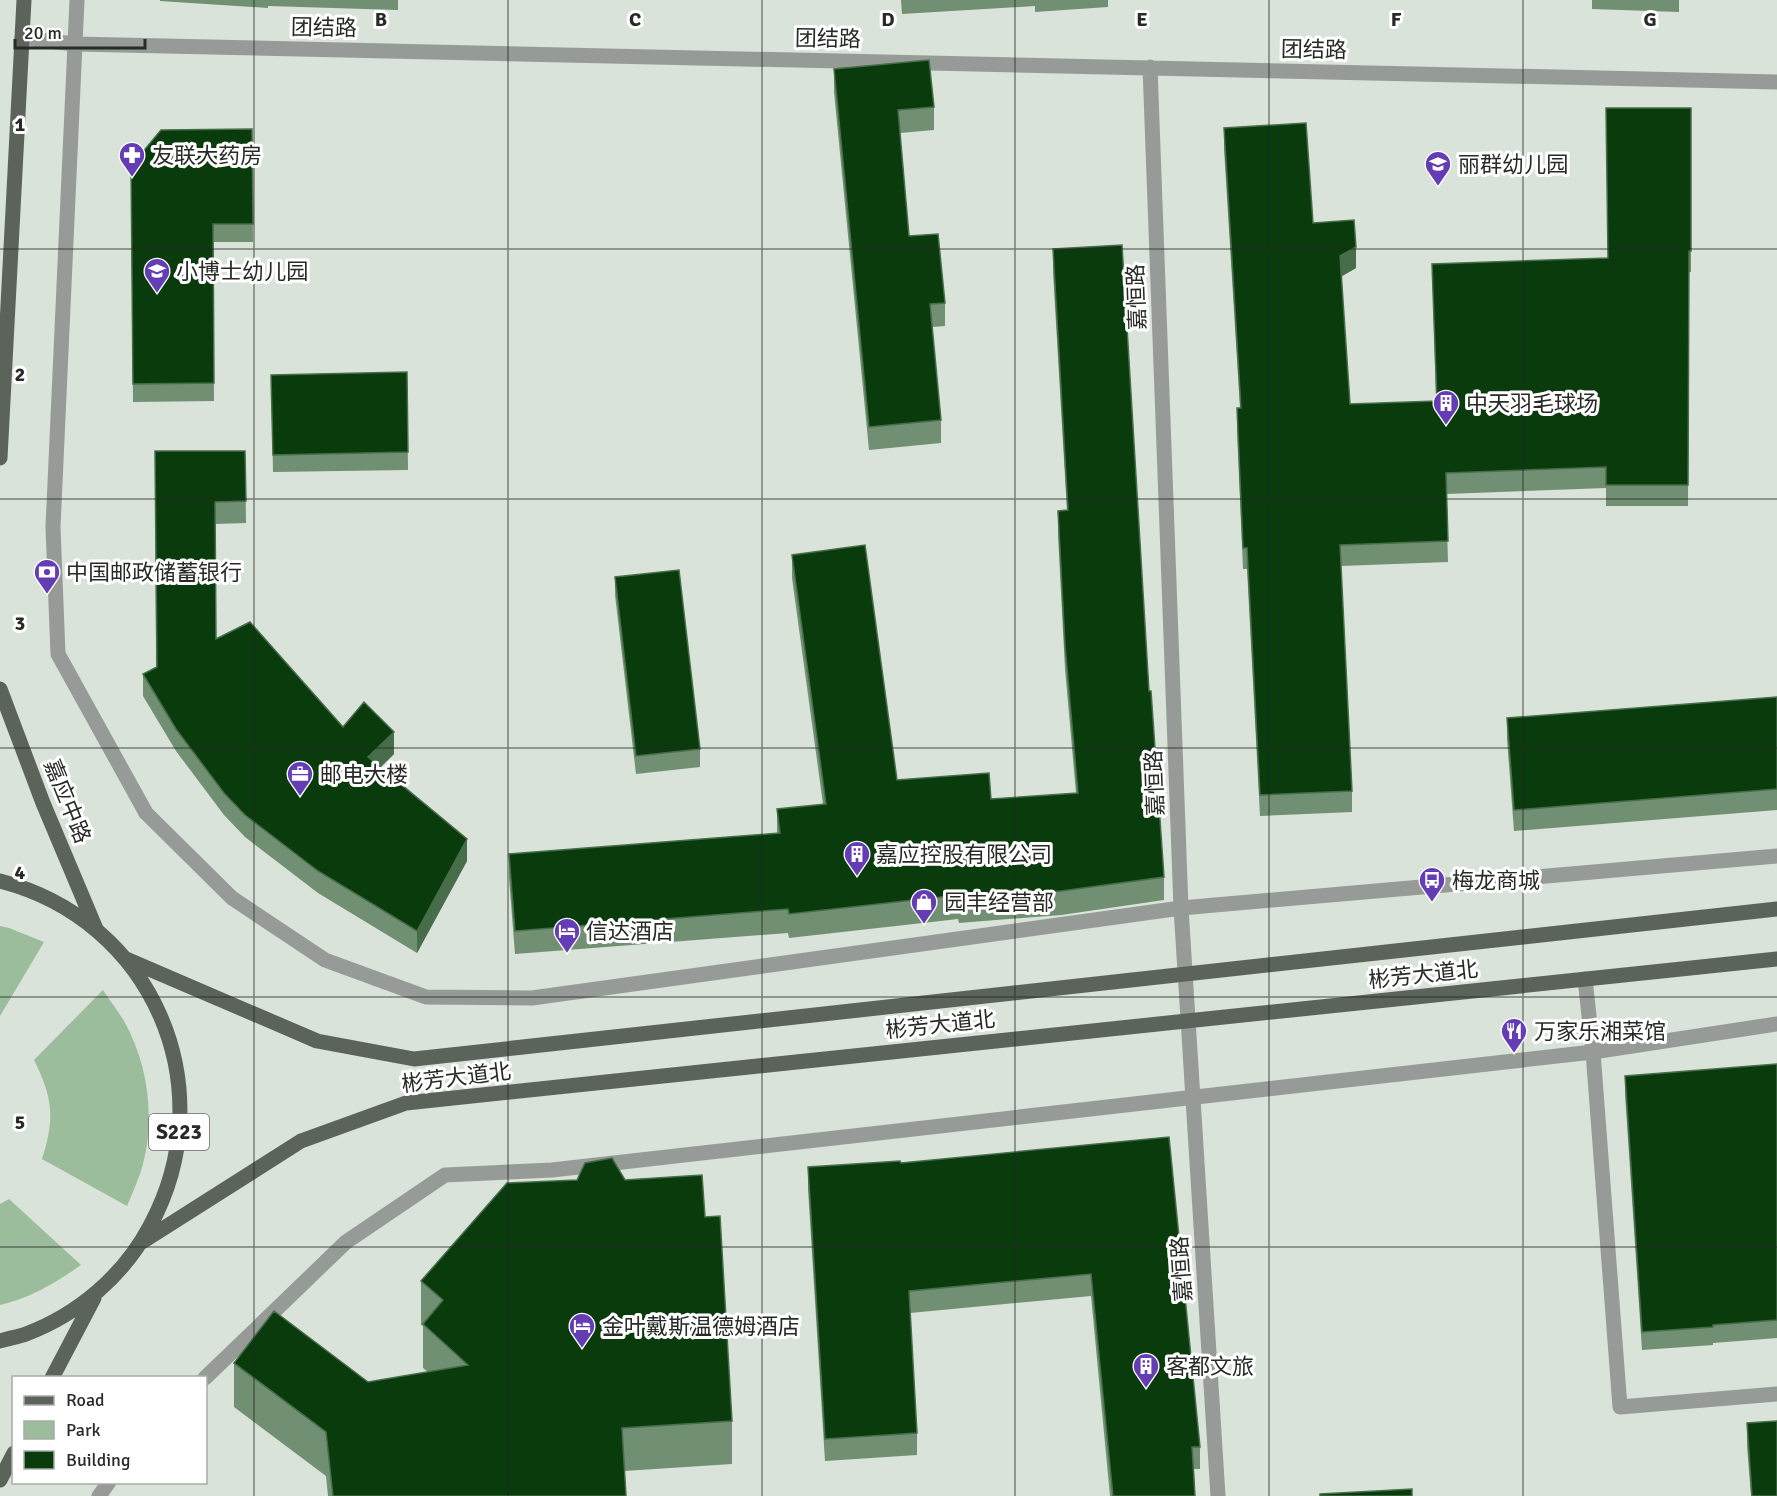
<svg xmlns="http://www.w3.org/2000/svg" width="1777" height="1496" font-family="Signika,'Noto Sans SC',sans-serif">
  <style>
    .green { fill: #9cbd9b }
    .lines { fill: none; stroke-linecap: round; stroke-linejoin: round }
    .minor { stroke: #979b97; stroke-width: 15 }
    .tertiary { stroke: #979b97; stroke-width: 15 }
    .primary { stroke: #5c635b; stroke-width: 15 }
    .wall { fill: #718f72 }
    .shaded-wall { fill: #476d4a }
    .building { fill: #093b0c; stroke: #476d4a; stroke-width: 1.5 }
    .grid { fill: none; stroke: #272a26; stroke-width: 1.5; stroke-opacity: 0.55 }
    .labels { text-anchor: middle; stroke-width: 6; stroke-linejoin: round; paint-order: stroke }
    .shield { fill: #fff; stroke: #686a67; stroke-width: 1.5 }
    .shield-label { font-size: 21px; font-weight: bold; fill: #272a26 }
    .street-label { font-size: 22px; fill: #272a26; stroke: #fff }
    .poi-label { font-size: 22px; fill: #272a26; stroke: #fff; text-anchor: start }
    .grid-label { font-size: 20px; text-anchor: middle; font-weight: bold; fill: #272a26; stroke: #fff; stroke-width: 6; stroke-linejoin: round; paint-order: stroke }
  </style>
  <rect width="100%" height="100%" fill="#d9e3d9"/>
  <path class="green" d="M0,926L9,928L44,942L0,1016Z
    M103,990C110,1001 118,1011 124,1021C149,1065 156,1123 141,1171C137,1183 132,1194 127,1206L42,1159C55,1118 53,1098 34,1060Z
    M9,1199L81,1265C55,1283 31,1298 0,1305V1204Z"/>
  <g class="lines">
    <path class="minor" d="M77,0L53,527L58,654L146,813L232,898L325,960L426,997L532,998L1181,908L1777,856
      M1585,979L1593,1052L1620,1407L1777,1394
      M205,1378L346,1242L445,1175L552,1170L1593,1052L1777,1024
      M99,1496L109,1482"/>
    <path class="tertiary" d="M22,38L75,44L1777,82
      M1150,67L1181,908L1218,1496"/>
    <path class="primary" d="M0,458L24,0
      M0,689L43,803L96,929
      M0,881C153,920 225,1088 150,1226C124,1275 79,1314 26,1334C18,1337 9,1338 0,1341
      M126,959L317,1041L414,1059L1777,909
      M142,1242L301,1141L406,1103L1777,959
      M52,1378L94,1298
      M0,1480L14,1453"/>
  </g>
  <path class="wall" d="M160,0H398V10L268,6V8L160,1Z
    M901,0H1108V7L1035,12V6L902,14Z
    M1592,0H1679V12L1592,9Z
    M834,69L934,107V130L900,133L909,236L945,303V326L932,327L941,420V443L869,450L834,92Z
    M1691,108V272H1689L1688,506H1606V488L1446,494L1448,562L1341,566L1352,791V812L1260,816L1247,569H1243L1237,430V408H1240L1224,149V128L1356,268L1341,277L1350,404L1436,401L1432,264L1607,258Z
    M252,129L253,242H213L214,401L133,402L131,166Z
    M1053,249L1149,691L1164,877V900L1061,915L959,923L958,919L789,938L788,933L515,954L509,878V854L777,833V809L823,804L792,578V555L897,780L991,799L1076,793L1065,669L1058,535V511H1067L1053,272Z
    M407,372L408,470L273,472L271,375Z
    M155,451H245L246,523L215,524L216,639L343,727L394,754L381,767L467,861L417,953L318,893L245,837L224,815L176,751L143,696V674L156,667Z
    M615,577L700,749V767L636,774L615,595Z
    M1777,697V810L1514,831L1507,739V718Z
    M1777,1064V1338L1713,1343V1345L1642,1350L1625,1094V1076Z
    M1169,1137L1200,1447V1469H1194L1195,1496H1110L1091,1296L910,1313L917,1433V1455L825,1461L808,1189V1167L901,1163Z
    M625,1180L705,1217L732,1421V1464L624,1471L626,1496H328L326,1476L234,1407V1363L368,1382L428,1372L423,1368V1326L421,1325V1281Z
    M1747,1423L1777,1496H1751L1747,1446Z"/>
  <path class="shaded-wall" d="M1356,247V268L1340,277V256Z
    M394,732V754L368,779V757Z
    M467,839V861L417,953V931Z"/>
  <path class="building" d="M929,60L934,107L898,110L909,236L938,234L945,303L930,304L941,420L869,427L834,69Z
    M1606,108H1691V251H1689L1688,485H1606V467L1446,473L1448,541L1340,545L1352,791L1260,795L1247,548H1243L1237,408H1241L1224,128L1306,123L1313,223L1354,220L1356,247L1340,256L1350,404L1437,401L1432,264L1608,258Z
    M252,129L253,224H213L214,383L133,384L131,166L161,130Z
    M1122,245L1149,691H1151L1164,877L1061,891L959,899L958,895L789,914L788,909L515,931L509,854L780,833L777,809L826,804L792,555L865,545L897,780L989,773L991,799L1078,793L1065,645L1058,511L1068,510L1053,249Z
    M407,372L408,452L273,455L271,375Z
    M155,451H245L246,501L215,502L216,639L250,622L343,727L364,702L394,732L368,757L467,839L417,931L318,871L245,815L224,793L176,729L143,674L157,667Z
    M679,570L700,749L636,756L615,577Z
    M1777,697V789L1514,810L1507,718Z
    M1777,1064V1320L1713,1325V1327L1642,1332L1625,1076Z
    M1169,1137L1200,1447H1192L1195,1496H1113L1091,1274L909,1291L917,1433L825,1439L808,1167L900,1161L901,1163Z
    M612,1158L625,1180L702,1175L705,1217L720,1216L732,1421L622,1428L626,1496H333L326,1432L234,1363L274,1311L368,1382L468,1365L423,1324L443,1300L421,1281L507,1183L577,1180L585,1163Z
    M1777,1421V1496H1752L1747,1423Z
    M1412,1489V1496H1320V1494Z"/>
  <path class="grid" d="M254,0V1496M508,0V1496M762,0V1496M1015,0V1496M1269,0V1496M1523,0V1496M0,249H1777M0,499H1777M0,748H1777M0,997H1777M0,1247H1777"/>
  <defs>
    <g id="pharmacy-pin" transform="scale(1.35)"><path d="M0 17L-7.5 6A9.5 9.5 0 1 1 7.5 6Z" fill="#643cb4" stroke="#fff"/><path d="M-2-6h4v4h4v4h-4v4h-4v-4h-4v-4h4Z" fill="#fff"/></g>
    <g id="school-pin" transform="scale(1.35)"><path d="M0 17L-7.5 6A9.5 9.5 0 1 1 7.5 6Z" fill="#643cb4" stroke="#fff"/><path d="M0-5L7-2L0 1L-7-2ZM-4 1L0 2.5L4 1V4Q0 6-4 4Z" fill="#fff"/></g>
    <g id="building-pin" transform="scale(1.35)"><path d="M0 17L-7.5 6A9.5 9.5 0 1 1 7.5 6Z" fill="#643cb4" stroke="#fff"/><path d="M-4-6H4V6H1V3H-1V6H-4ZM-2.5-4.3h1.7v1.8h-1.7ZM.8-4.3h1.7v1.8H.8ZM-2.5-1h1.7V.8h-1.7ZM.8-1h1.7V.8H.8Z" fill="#fff"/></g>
    <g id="bank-pin" transform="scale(1.35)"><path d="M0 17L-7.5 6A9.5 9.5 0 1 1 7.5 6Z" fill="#643cb4" stroke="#fff"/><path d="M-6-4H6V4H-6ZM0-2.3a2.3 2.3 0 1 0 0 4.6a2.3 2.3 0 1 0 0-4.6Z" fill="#fff"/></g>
    <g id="office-pin" transform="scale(1.35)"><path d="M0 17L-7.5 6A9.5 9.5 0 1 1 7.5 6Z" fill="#643cb4" stroke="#fff"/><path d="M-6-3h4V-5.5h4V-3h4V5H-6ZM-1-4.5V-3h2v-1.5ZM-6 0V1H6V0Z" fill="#fff"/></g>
    <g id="bus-pin" transform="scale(1.35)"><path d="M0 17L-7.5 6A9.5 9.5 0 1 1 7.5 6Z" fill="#643cb4" stroke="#fff"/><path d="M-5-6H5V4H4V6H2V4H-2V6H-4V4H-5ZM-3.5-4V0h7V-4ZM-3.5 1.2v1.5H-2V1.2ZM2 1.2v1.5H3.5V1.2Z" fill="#fff"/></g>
    <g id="shop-pin" transform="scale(1.35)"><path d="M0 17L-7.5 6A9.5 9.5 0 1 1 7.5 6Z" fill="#643cb4" stroke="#fff"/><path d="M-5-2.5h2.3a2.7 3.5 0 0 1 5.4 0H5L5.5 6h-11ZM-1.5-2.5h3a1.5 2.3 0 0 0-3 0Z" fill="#fff"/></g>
    <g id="hotel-pin" transform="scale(1.35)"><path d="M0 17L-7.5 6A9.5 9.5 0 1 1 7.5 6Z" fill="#643cb4" stroke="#fff"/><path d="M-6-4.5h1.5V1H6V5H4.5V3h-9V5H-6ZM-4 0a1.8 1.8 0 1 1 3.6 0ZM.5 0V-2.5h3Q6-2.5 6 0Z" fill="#fff"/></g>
    <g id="restaurant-pin" transform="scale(1.35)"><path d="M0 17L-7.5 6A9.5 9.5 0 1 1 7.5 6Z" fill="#643cb4" stroke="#fff"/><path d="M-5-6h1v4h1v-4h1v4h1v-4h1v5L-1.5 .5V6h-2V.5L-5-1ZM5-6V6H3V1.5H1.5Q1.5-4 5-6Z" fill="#fff"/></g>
  </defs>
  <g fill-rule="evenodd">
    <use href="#pharmacy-pin" x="132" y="155"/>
    <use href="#school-pin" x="1438" y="164"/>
    <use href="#school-pin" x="157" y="271"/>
    <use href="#building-pin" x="1446" y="403"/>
    <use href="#bank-pin" x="47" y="572"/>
    <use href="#office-pin" x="300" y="774"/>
    <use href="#building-pin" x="857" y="854"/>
    <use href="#bus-pin" x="1432" y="880"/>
    <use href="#shop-pin" x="924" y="902"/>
    <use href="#hotel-pin" x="567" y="931"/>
    <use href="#restaurant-pin" x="1514" y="1031"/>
    <use href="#hotel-pin" x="582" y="1326"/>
    <use href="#building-pin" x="1146" y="1366"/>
  </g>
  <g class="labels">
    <rect class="shield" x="149" y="1114" width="60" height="36" rx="4.5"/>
    <g class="shield-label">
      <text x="179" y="1139">S223</text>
    </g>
    <g class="street-label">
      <text transform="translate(324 27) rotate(1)" y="8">团结路</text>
      <text transform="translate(828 38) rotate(1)" y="8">团结路</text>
      <text transform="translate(1314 49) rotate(1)" y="8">团结路</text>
      <text transform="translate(1136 297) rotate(-92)" y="8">嘉恒路</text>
      <text transform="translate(1154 783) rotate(-92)" y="8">嘉恒路</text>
      <text transform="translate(68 801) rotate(68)" y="8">嘉应中路</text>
      <text transform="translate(1423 974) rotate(-6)" y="8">彬芳大道北</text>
      <text transform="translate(940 1024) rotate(-6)" y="8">彬芳大道北</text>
      <text transform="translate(456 1077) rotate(-7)" y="8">彬芳大道北</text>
      <text transform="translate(1181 1269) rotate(-94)" y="8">嘉恒路</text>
    </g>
    <g class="poi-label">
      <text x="152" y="163">友联大药房</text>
      <text x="1458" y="172">丽群幼儿园</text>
      <text x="176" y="279">小博士幼儿园</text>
      <text x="1466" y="411">中天羽毛球场</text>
      <text x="66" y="580">中国邮政储蓄银行</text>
      <text x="320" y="782">邮电大楼</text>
      <text x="876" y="862">嘉应控股有限公司</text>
      <text x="1452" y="888">梅龙商城</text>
      <text x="944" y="910">园丰经营部</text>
      <text x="586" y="939">信达酒店</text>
      <text x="1534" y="1039">万家乐湘菜馆</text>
      <text x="602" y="1334">金叶戴斯温德姆酒店</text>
      <text x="1166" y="1374">客都文旅</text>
    </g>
  </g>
  <g class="grid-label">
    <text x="381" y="26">B</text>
    <text x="635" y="26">C</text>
    <text x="888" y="26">D</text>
    <text x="1142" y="26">E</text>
    <text x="1396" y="26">F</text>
    <text x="1650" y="26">G</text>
    <text x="20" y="131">1</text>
    <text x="20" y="381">2</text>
    <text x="20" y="630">3</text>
    <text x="20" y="879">4</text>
    <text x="20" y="1129">5</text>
  </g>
  <rect x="12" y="1376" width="195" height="108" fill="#ffffff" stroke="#a9aaa8" stroke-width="1.5"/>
  <rect x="24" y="1396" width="30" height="9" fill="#5c635b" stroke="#a9aaa8" stroke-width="1.5"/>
  <text x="66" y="1406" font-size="18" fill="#272a26">Road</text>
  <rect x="24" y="1421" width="30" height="18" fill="#9cbd9b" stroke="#a9aaa8" stroke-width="1.5"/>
  <text x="66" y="1436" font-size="18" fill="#272a26">Park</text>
  <rect x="24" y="1451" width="30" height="18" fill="#093b0c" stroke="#a9aaa8" stroke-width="1.5"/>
  <text x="66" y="1466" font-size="18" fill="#272a26">Building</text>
  <path d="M15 39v9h130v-9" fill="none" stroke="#272a26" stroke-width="3"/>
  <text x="24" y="39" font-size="18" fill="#272a26" stroke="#ffffff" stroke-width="4.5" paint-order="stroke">20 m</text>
</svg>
